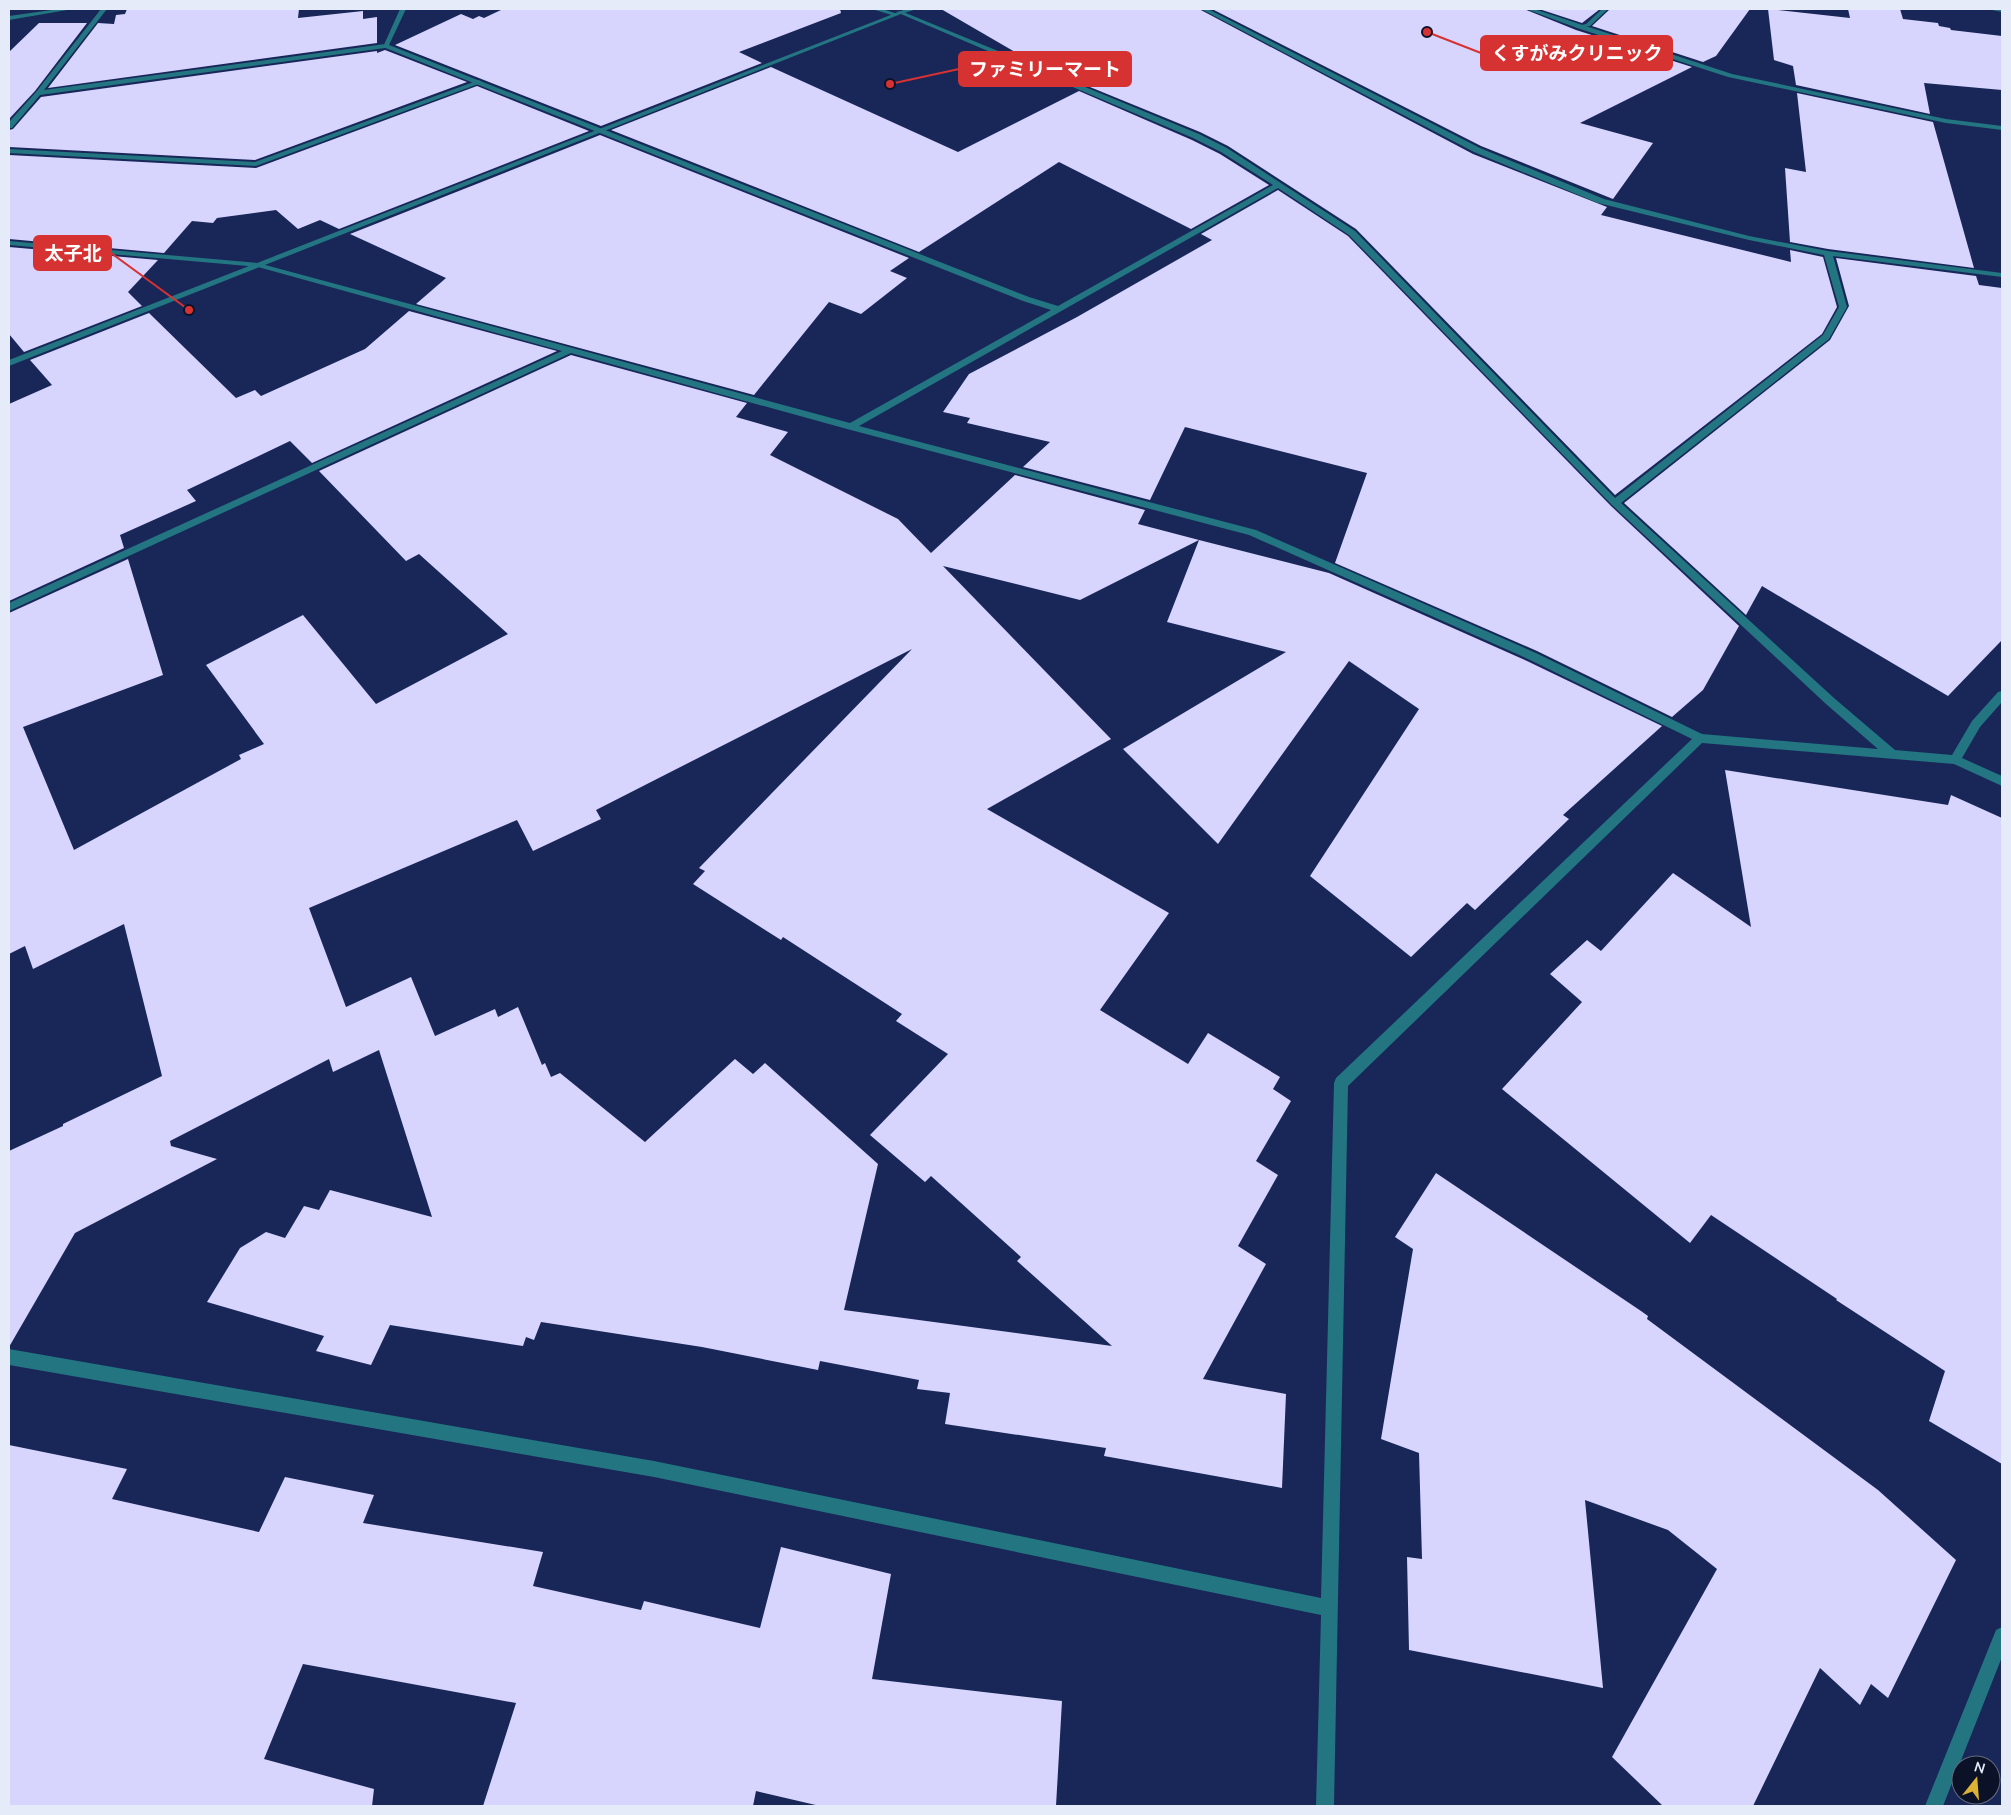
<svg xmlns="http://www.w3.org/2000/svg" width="2011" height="1815" font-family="Mulish,'Noto Sans JP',sans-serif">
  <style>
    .building { fill: #d7d4fd; fill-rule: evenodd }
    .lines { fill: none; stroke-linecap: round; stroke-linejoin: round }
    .service { fill: #227581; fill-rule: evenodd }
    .minor { fill: #227581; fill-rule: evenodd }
    .tertiary { fill: #227581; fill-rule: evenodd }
    .leader { fill: none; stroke: #d73232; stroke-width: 2 }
    .callout-dot { fill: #d73232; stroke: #0b1228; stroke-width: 2 }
    .callout { fill: #d73232; stroke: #d73232; stroke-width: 2 }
    .callout-label { font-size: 19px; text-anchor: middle; font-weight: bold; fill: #fff }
  </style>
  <rect width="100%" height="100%" fill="#182658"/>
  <path class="building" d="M127,9H299L298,18L363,11V19L377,17V43L48,88L98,23L114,24L116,15L125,14Z
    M503,9H840L841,13L739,52L762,63L601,126L395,45L461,14L473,19L479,16L484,18Z
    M941,9H1199L1473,154L1607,207L1601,215L1791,262L1790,250L1823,257L1837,307L1822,334L1615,495L1356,229L1228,146L1200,132L1041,67Z
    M1212,9H1524L1576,30L1692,67L1580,123L1653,143L1613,199L1481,146Z
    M1539,9H1600L1582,23Z
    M1610,9H1750L1716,56L1703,62L1592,26Z
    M1768,9L1850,18L1848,9H1900L1903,19L1938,23L1939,26L1950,28L1951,30L2002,36V90L1924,83L1930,114L1796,85L1793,66L1774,60Z
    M39,23H87L35,91L9,119V52Z
    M385,50L467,82L255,160L9,147V130L13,129L41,97L377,51V53Z
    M771,67L958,152L1079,91L1192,140L1220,154L1269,185L1191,229L1059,162L919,252L611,130Z
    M477,86L589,131L339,229L320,220L298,229L276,210L217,218L213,223L192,221L164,253L9,239V155L256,168Z
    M1797,93L1933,122L1974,268L1828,249L1790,242L1785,168L1806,172Z
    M600,135L909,258L890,271L907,278L861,314L829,302L754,395L416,304L446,278L350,234Z
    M1278,190L1348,236L1611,506L1739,626L1703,690L1672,717L1537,651L1335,563L1367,473L1185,427L1150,500L1023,467L1050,442L967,423L970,418L943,412L969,374L1077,317L1212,240L1201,234Z
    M9,247L158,260L128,292L142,306L24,352L9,334Z
    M1836,258L1976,276L1979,285L2002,288V640L1948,696L1762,586L1746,615L1624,503L1830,340L1849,306Z
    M409,311L557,351L312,463L290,441L187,490L196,501L120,535L124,548L9,601V404L52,385L30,360L149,313L236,398L255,390L261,396L365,349Z
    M571,355L747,403L736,417L788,432L770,455L898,519L931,553L1015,475L1145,510L1138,524L1199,540L1080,600L943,566L1111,739L987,809L1169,913L1100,1010L1188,1064L1208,1033L1280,1077L1273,1089L1291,1101L1256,1161L1278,1175L1238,1246L1266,1264L1203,1379L1286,1394L1282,1488L1104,1456L1106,1448L945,1424L950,1393L917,1389L919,1380L820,1361L818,1370L702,1347L541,1322L534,1340L526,1337L523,1346L390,1325L371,1365L316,1351L324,1336L207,1302L240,1248L266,1232L285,1238L304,1206L319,1210L330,1190L432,1217L379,1050L333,1072L329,1059L170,1141L171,1146L217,1159L75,1233L9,1347V1151L63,1126V1124L162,1076L124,924L33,969L25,946L9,954V613L128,559L163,675L23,727L74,850L241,759L239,755L264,744L206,665L303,615L376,704L508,634L419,554L406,561L319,471ZM912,649L699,868L705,871L693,884L781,940L783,937L902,1014L896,1021L948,1054L870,1135L925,1182L931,1176L1021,1257L1017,1261L1112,1346L844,1310L878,1164L765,1063L753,1074L735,1059L645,1142L560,1073L551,1077L545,1063L542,1065L518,1007L498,1017L495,1009L435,1036L411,977L346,1007L309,908L517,820L533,851L601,819L596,810Z
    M1199,540L1329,573L1527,661L1662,726L1563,815L1569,819L1475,910L1467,903L1411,957L1310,876L1419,709L1349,661L1218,844L1123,749L1286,652L1167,622Z
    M1725,770L1948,805L1951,795L2002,818V1464L1929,1421L1945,1371L1836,1300L1837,1299L1711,1215L1690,1243L1502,1089L1582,1002L1550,974L1587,940L1601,951L1673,873L1751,927Z
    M1436,1173L1641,1311L1648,1316L1647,1319L1878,1490L1956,1560L1888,1698L1871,1684L1860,1705L1820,1668L1753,1806H1663L1612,1757L1717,1569L1668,1530L1585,1500L1603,1688L1409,1650L1407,1557L1422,1559L1419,1453L1381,1439L1413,1249L1395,1237Z
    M9,1445L127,1469L112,1499L259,1532L285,1477L374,1495L363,1523L543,1552L533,1586L641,1610L644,1601L760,1628L781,1547L891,1574L872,1679L1062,1701L1056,1806H820L756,1791L753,1806H483L516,1703L303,1664L264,1759L374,1789L372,1806H9Z"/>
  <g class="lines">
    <path class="service" d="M101,9H107L44,90L385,44L388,46L385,48L40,95L12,128H9V122L36,92Z
      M872,9H882L898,14L895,16Z
      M479,80L482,82L481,83L256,166L9,153V149L255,162Z"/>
    <path class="minor" d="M59,9H73L9,20V16Z
      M400,9H406L389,45L1029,297L1058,306L1273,185L1221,152L1193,138L896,12L901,11L1199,134L1227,148L1355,231L1615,498L1823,335L1839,307L1824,255L1749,240L1598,203L1474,152L1201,9H1208L1480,148L1604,199L1749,236L1828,251L2002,273V277L1833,256L1847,307L1829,339L1621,503L1834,698L1895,750L1952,755L1972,721L1998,692L2002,691V702L1980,727L1962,758L2002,776V786L1954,764L1702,743L1348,1086L1334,1806H1316L1321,1615L654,1477L9,1365V1349L654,1461L1321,1598L1334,1083L1336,1078L1692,739L1528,659L1249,535L847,429L571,353L9,611V603L562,351L258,267L9,245V241L258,263L850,423L1051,310L1023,301L383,47ZM1278,188L1349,235L1612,505L1826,704L1878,749L1702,734L1536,653L1256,530L859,426Z
      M1602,9H1608L1590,26L1577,28V26L1586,24Z
      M1991,9H2002V12L1992,10Z
      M2002,1627V1657L1943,1806H1925L1996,1630Z"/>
    <path class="tertiary" d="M906,9H917L901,14L9,366V360Z
      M1526,9H1534L1732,74L1946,119L2002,126V130L1946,123L1728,77L1577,28Z"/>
  </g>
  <path class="leader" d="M1427 32L1481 53M890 84L959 69M189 310L111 253"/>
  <g class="callout-dot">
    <circle cx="1427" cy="32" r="5"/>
    <circle cx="890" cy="84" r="5"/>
    <circle cx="189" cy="310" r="5"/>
  </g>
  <g class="callout">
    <rect x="1481" y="36" width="191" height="34" rx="5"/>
    <rect x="959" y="52" width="172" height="34" rx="5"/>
    <rect x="34" y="236" width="77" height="34" rx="5"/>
  </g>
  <g class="callout-label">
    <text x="1577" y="60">くすがみクリニック</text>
    <text x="1045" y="76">ファミリーマート</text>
    <text x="73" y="260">太子北</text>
  </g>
  <rect width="2011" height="1815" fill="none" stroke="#e6ebf9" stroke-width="20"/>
  <g transform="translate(1976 1780) rotate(17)"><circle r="24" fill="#0b1228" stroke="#63697c"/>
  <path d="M0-4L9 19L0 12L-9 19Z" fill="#ddb133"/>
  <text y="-8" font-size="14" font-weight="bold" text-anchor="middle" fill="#e6ebf9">N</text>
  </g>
</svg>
